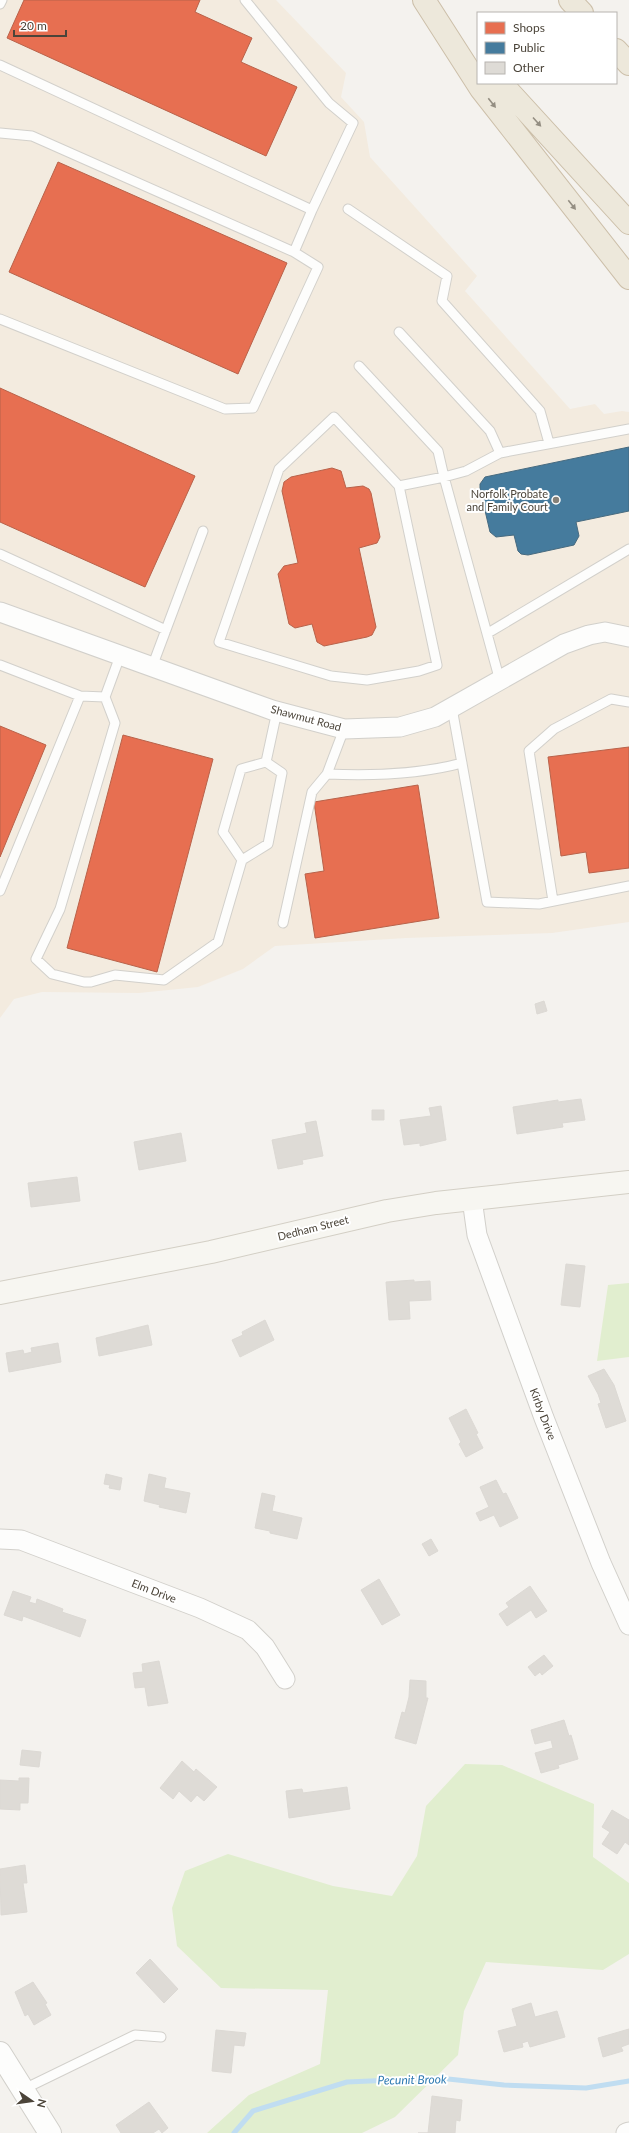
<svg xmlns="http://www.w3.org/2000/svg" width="629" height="2133" font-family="Lato,sans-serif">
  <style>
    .commercial { fill: #f3ebdf }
    .green { fill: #e1eecf }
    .shops { fill: #e76f51; stroke: #b8624a }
    .public { fill: #457b9d; stroke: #476a7f }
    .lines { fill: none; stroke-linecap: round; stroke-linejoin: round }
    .stream { stroke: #c0ddf1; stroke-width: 5 }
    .building { fill: #dedbd6; stroke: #dcd9d4 }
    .service-casing { stroke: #d2d0cb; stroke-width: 11 }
    .minor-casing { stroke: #d2d0cb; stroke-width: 21 }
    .tertiary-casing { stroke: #d2d0cb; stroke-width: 24 }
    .secondary-casing { stroke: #d3cfc5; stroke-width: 24 }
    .motorway-casing { stroke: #ccbfa9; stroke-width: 24 }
    .service { stroke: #fdfdfc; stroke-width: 9 }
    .minor { stroke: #fdfdfc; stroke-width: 19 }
    .tertiary { stroke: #fdfdfc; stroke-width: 22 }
    .secondary { stroke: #f7f6f1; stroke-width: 22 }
    .motorway { stroke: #ede8db; stroke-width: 22 }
    .oneway { fill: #948e82 }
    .poi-dot { fill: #868178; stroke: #fff; stroke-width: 1.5 }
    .labels { text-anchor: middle; stroke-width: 4; stroke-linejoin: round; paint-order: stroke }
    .poi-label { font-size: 11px; fill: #4b4439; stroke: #fff; text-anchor: end }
    .street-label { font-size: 11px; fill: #4b4439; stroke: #fff }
    .water-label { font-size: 12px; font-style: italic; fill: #2e7ab2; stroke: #fff }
  </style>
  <rect width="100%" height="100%" fill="#f4f2ee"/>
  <path class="commercial" d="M0,0H276L346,73L341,97L364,122L370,157L477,276L465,291L570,409L595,404L604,414L622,411L629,412V922L552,933L406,938L275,946L243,969L198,987L139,993L42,992L14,999L0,1018Z"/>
  <path class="green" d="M629,1283V1357L597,1361L608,1285Z
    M465,1764L502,1765L594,1804L593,1857L629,1883V1954L603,1970L486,1962L464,2011L458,2055L395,2117L362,2133H207L249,2095L320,2064L328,1990L221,1988L177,1946L172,1908L185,1871L228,1854L333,1886L392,1896L417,1856L426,1806Z"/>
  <path class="shops" d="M24,0H200L195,12L252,38L241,62L297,87L266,156L7,38Z
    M58,162L287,263L238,374L9,272Z
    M0,388L195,476L145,587L0,522Z
    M332,468L341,471L346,488L363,486L369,489L371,493L380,537L377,543L359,548L376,627L372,635L367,637L324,646L317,642L312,624L295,628L289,624L278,574L284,566L298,563L282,491L284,482L291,477Z
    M0,726L46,745L0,857Z
    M123,735L213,759L157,972L67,948Z
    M629,747V868L589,873L586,852L561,856L548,757Z
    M418,785L439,918L315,938L305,874L324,871L314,802Z"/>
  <path class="public" d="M629,447V511L576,522L579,536L574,545L528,555L521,554L518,551L514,535L496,537L490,532L480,489V484L485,477Z"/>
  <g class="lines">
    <path class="stream" d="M234,2133L253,2111L347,2082L439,2078L504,2085L586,2088L629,2081"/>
  </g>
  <path class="building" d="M544,1001L547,1011L537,1014L535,1004Z
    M581,1099L585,1120L562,1123L563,1127L517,1134L513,1107L558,1100V1102Z
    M441,1106L446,1140L420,1146V1143L404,1145L400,1120L431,1116L429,1108Z
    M372,1110H384V1120H372Z
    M316,1121L323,1156L302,1160L303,1164L278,1169L272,1140L307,1133L305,1123Z
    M181,1133L186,1161L139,1170L134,1142Z
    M77,1177L80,1201L31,1207L28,1183Z
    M566,1264L585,1266L580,1307L561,1305Z
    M414,1280V1282L430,1281L431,1300L409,1301L410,1319L389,1320L386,1282Z
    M265,1320L274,1340L240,1357L232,1340L243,1335L242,1332Z
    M148,1325L152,1345L99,1356L96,1338Z
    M58,1343L61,1362L9,1372L6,1353L23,1350L24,1354L32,1352L31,1348Z
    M604,1369L614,1385L626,1421L606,1428L598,1404L601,1403L598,1394L588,1376Z
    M466,1409L478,1433L476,1434L483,1448L466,1457L459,1444L461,1442L449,1418Z
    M106,1474L122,1478L120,1490L109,1488L110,1485L104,1484Z
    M149,1474L166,1478L164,1488L190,1493L186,1513L159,1507L160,1505L144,1501Z
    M496,1480L503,1494L506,1493L518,1518L500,1527L494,1515L480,1521L476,1513L489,1507L480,1487Z
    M262,1493L275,1496L272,1511L302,1518L297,1539L270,1533V1531L255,1528Z
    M431,1539L438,1551L429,1556L422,1544Z
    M379,1579L400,1615L382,1625L361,1590Z
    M530,1586L547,1611L536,1618L531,1610L507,1626L499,1614L509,1607L506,1603Z
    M13,1591L31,1597L29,1602L36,1604L37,1599L63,1609L62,1612L86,1620L80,1637L23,1616L22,1621L4,1615Z
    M544,1655L553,1666L542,1675L540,1672L535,1676L528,1667Z
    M159,1661L168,1703L148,1706L145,1687L135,1688L133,1673L143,1672L142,1664Z
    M410,1680L426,1681V1698H428L416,1744L395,1738L402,1712L405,1713L409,1697Z
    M564,1720L569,1736L571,1735L578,1759L558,1765L559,1768L541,1773L535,1753L553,1748L551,1740L535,1744L531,1730Z
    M22,1750L41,1752L39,1767L20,1765Z
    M182,1761L194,1772L196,1769L217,1787L204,1801L197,1795L191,1802L179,1791L173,1799L160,1788Z
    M19,1778H29L28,1803H20V1810L0,1809V1780L19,1781Z
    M347,1787L350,1809L289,1818L286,1791L302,1789L303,1793Z
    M612,1810L629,1820V1845L625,1842L617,1854L602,1844L610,1832L602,1827Z
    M25,1865L27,1883H23L27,1912L1,1915L0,1869Z
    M150,1959L178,1989L164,2003L136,1973Z
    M33,1982L47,2003L45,2004L51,2015L34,2025L28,2014L25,2016L15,1992Z
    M531,2003L535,2017L557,2011L565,2037L530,2047L528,2041L522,2043L523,2047L504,2052L498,2031L517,2026L512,2009Z
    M629,2029V2044L621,2047L623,2051L603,2057L598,2038Z
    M216,2030L246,2033L244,2046L234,2045L231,2073L212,2071Z
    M432,2096L462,2100L460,2121L456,2120L455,2133H418H428Z
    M149,2102L168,2128L162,2133L159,2129L153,2133H121L116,2125Z"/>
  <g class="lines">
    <g class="service-casing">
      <path id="service" d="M0,4L2,0
        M0,65L312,210L353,123L329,103L245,0
        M0,133L32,136L294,252L318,267L253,408L225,409L0,319
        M348,209L447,276L442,301L540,411L549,443
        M294,252L312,210
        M399,332L490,431L500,453
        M359,366L438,451L444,477L500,681
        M334,417L399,486L437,665L419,671L367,680L331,676L219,642L279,469Z
        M399,486L444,477L466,471L500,453L629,429
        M0,554L166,630
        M488,633L629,549
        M120,656L105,697L115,723L60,909L36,959L52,974L84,982H91L115,975L164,980L218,942L242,860L268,844L282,773L266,762L277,711
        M0,665L80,696L105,697
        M152,667L203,531
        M452,708L487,902L539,904L629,886
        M327,774C372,776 418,775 462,763
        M242,860L223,832L241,769L266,762
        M0,891L80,696
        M553,901L529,751L554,729L611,699L629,702
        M283,923L312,792L327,774L344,729
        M22,2090L135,2035L161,2037"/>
    </g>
    <g class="minor-casing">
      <path id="minor" d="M0,612L272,710L344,729L400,727L435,717L564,644L589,635L605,632L629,637
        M472,1199L477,1235L544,1418L601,1563L629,1625
        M0,1539L21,1540L200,1608L248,1630L265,1647L285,1679
        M626,2133L629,2132"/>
    </g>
    <g class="tertiary-casing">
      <path id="tertiary" d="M0,2053L50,2133"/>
    </g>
    <g class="secondary-casing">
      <path id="secondary" d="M0,1293L211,1252L387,1211L436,1203L629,1182"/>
    </g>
    <g class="motorway-casing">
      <path id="motorway" d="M424,0L481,89L629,278
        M570,0L582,13
        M616,50L629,64
        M501,83L629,223"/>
    </g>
    <use href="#service" class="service"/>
    <use href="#minor" class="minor"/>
    <use href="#tertiary" class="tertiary"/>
    <use href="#secondary" class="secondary"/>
    <use href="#motorway" class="motorway"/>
  </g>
  <defs><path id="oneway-solid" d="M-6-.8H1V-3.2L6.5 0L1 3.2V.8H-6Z"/></defs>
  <g class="oneway">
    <use href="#oneway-solid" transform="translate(492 103) rotate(52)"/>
    <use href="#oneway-solid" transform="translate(537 122) rotate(48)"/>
    <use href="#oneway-solid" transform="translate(572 205) rotate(52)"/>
  </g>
  <circle class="poi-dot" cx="556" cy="500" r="4"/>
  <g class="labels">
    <g class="poi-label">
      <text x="548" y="498">Norfolk Probate<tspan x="548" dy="13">and Family Court</tspan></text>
    </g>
    <g class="street-label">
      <text transform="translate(306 718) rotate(15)" y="4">Shawmut Road</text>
      <text transform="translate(313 1228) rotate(-14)" y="4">Dedham Street</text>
      <text transform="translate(543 1414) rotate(69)" y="4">Kirby Drive</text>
      <text transform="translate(154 1591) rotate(21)" y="4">Elm Drive</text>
    </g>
    <g class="water-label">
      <text transform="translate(412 2080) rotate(-1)" y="4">Pecunit Brook</text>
    </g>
  </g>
  <rect x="477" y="12" width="140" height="72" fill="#ffffff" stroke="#b7b4b0"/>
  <rect x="485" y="22" width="20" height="12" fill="#e76f51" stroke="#b7b4b0"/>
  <text x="513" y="32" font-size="12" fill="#4b4439">Shops</text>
  <rect x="485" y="42" width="20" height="12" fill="#457b9d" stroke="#b7b4b0"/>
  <text x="513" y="52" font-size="12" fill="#4b4439">Public</text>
  <rect x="485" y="62" width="20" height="12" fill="#dedbd6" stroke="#b7b4b0"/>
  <text x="513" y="72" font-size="12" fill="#4b4439">Other</text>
  <g transform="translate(32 2101) rotate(103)" stroke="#ffffff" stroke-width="3" paint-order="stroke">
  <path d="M0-3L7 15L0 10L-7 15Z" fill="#4b4439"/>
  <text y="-6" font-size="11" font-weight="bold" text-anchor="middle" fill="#4b4439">N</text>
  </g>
  <path d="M14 30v6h52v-6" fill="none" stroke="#4b4439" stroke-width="2"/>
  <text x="20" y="30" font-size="12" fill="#4b4439" stroke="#ffffff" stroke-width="3" paint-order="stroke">20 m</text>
</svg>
